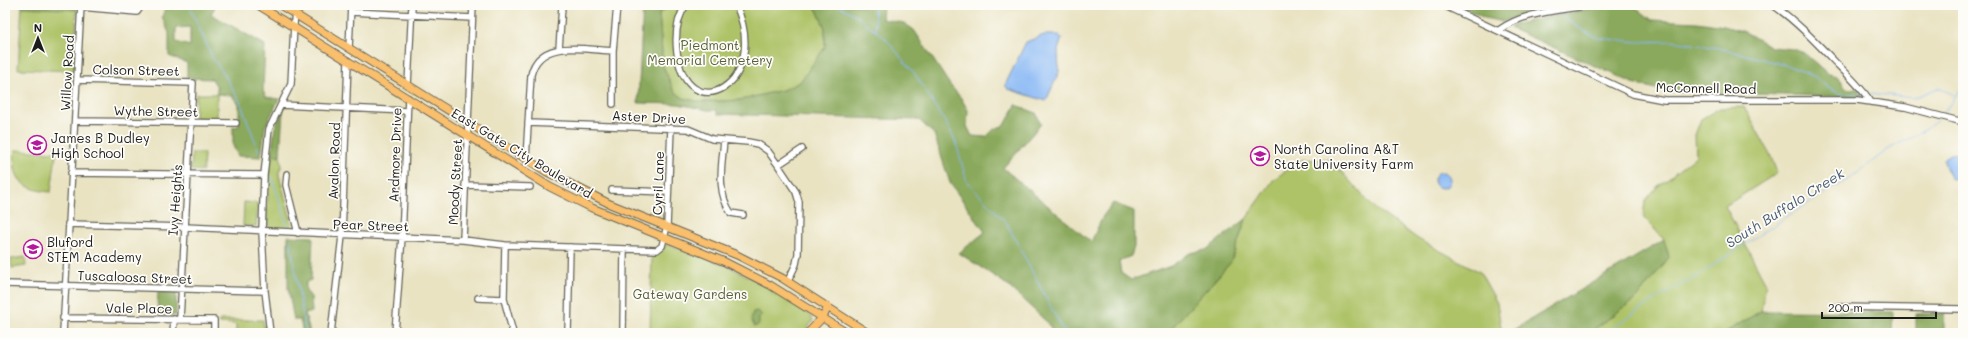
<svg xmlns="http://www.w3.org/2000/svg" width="1968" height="338" font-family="Mali,sans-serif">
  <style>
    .green { fill: #aec367; stroke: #657042 }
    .forest { fill: #8aa95c; stroke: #53623c; fill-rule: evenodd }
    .water { fill: #8ab9f5; stroke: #536a88 }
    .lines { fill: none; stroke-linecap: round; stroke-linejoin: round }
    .stream { stroke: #8ab9f5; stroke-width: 1 }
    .minor-casing { stroke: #646256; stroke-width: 8 }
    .major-casing { stroke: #646256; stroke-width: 9 }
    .minor { stroke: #fff; stroke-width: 5.5 }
    .major { stroke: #f9bf6d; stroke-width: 7 }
    .labels { text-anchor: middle; stroke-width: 3.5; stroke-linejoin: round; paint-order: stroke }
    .park-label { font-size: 13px; fill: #565f3a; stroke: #fdfcf7 }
    .street-label { font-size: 13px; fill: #1c1c1c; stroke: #fdfcf7 }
    .poi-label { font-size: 13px; fill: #1c1c1c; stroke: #fdfcf7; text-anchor: start }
    .water-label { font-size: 14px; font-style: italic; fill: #485b73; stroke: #fdfcf7 }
  </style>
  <rect width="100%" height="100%" fill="#fdfcf7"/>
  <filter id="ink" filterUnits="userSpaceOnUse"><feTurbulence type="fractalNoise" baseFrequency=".025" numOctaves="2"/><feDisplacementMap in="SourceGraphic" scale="8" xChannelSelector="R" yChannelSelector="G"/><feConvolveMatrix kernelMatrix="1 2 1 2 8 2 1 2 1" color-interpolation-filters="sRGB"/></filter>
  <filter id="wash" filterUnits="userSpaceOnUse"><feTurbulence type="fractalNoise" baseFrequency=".012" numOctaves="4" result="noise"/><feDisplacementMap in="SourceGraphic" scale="16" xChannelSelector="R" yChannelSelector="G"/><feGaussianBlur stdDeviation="0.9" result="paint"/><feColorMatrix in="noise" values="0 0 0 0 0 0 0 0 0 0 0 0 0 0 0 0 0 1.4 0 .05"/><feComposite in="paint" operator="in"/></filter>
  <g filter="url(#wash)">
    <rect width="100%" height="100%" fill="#e9e3c2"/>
    <path class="green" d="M22,5H77L74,71L18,69Z
      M673,5H813L817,10L825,28V47L800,82L783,90L740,100L700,102L683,98L674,91L663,66L659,13Z
      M196,94H217V119L195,118Z
      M1744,107L1770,154L1777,173L1725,206L1766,284L1761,311L1724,333H1589L1637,298L1669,257L1664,240L1643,216L1645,201L1657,187L1696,156L1695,135L1701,119L1720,108Z
      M15,150L54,152L56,155L51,192C23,190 11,179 15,150Z
      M192,153H204L203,171L191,170Z
      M280,155L282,166L279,171V175L293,226L290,229L269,228L266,221L271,156Z
      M1330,159L1374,208L1418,239L1480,272L1497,303L1502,333H1167L1231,262L1246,219L1274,179L1302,160Z
      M244,202L258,203L256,226H243Z
      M667,244C685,251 704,256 722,264C737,270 812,307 813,321L804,333H650L652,253L660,252Z
      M25,257L26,266L12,268L11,259Z
      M220,320H263L265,333H236V324L218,323Z"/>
    <path class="forest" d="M21,5H77V10L22,7Z
      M166,5H216L211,14L265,45L263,91L266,97L279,99L265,127L261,157L238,156L233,146V127L239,126V104L231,95L217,94V87L212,79L187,78V63L169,56V33L162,17ZM190,27V46L176,42V28Z
      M643,5H673L659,13L663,66L674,91L683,98L700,102L740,100L783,90L800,82L825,47V28L817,10L813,5H883L882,19L904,23L914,30L950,85L961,98L968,110L967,126L972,136L986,137L994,129L1005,125L1016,105L1036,113L1041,124L1003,168L1091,242L1103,216L1113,203L1134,211V247L1131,256L1119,261L1121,273L1131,280L1171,266L1190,253L1206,250L1246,219L1231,262L1167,333H1053L1049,324L1006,284L959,253L985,232L950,183L934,134L919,120L717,114V110H707L678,104L638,103Z
      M1457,5H1564L1520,14L1503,22L1485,18Z
      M1609,5H1633L1652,20L1697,22L1724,26L1745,32L1771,47L1793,49L1804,53L1828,74L1837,76L1841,80L1844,87L1850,89L1857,88L1863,95L1859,97L1678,92L1656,89L1633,83L1510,28L1515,24Z
      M283,111L280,155L271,156L275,127Z
      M288,236L313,237L311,280L306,282V291L311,297L312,312L305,314L310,333H303L300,320H294L288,288Z
      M1664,240L1669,257L1637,298L1589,333H1508Z
      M158,291H176V315L157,316Z
      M757,311L762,315L759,318V324L755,327L751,320L753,312Z
      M1761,311L1893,312L1892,333H1724Z
      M1916,314H1944V333H1916Z"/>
    <path class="water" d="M1044,35H1059L1062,38L1058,50L1059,72L1046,101L1008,89L1005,85L1026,42Z
      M1957,153L1963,156V177L1952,179L1948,173L1943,159L1951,154Z
      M1434 180a8 8 0 1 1 16 0a8 8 0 1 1-16 0Z"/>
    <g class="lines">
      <path class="stream" d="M189,5L213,59L223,72L240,102L259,151
        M837,5L854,14L886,39L915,74L947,125L956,143L967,182L1006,222L1062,328L1068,333
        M874,5L876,32
        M1552,5L1553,6
        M1559,14L1582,30L1598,38L1638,42L1672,41L1719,48L1789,66L1816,77L1828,88L1839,93L1846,94H1862
        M1871,93L1913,98L1938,88L1955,95
        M1942,115L1963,86
        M272,177L288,227
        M290,241L306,333
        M1605,333L1654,300L1695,277L1794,212L1855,175L1887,150L1925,130L1939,119"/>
    </g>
  </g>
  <g filter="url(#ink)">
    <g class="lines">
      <g class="minor-casing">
        <path id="minor" d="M686,5C676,19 675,35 677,52C686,129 772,86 736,5
          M1443,5L1633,94L1664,100H1857L1905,107L1963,122
          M1773,5C1796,21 1816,42 1835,62C1848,75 1861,87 1871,102
          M81,7L137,12L142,5
          M351,12L472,18
          M1499,30C1523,12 1558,11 1588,5
          M349,48L351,5
          M559,49L562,6
          M78,80L193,83L180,319
          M408,85L412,5
          M613,104V51L617,5
          M281,105L407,111
          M75,121L236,123
          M528,123L688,129L712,139L748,142L758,144L768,151L778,165L796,192L799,202L798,254L796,264L788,281
          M724,140C722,166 716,191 731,213L743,215
          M526,159L531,75C539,38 585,50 613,51
          M778,165L802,149
          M71,173L264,175
          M287,174L286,185L298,233
          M465,185L530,187
          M612,190L668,192
          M68,224L184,227L463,240L505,245L657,250L662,246L667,226L671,128
          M463,240L473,5
          M505,245L504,299L513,333
          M5,284L265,291
          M478,298L504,299
          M1835,307L1963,309
          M63,318L214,320V333
          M63,333L81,5
          M173,333L174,319
          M270,333L265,291L262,231L264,175L269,129L291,84L295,5
          M331,333L342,236L348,61
          M395,333L402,237L408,98
          M568,333L570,247
          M623,333L624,249"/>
      </g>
      <g class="major-casing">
        <path id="major" d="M258,5L550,187L592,208L725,262L770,285L847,333
          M280,5L547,172L610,204L737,255L782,278L868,333
          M808,333L823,317L828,307"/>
      </g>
      <use href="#minor" class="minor"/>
      <use href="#major" class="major"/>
    </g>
  </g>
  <defs>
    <g id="school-ring" transform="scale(1)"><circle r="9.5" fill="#fdfcf7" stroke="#b5179e" stroke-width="1.5"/><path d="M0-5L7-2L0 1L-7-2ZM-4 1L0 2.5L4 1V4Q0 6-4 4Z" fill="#b5179e"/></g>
    <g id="university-ring" transform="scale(1)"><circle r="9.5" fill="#fdfcf7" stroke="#b5179e" stroke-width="1.5"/><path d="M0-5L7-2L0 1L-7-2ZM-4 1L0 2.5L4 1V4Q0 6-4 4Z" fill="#b5179e"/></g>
  </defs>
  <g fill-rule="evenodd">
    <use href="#school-ring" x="37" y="145"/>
    <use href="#university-ring" x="1260" y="156"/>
    <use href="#school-ring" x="33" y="249"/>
  </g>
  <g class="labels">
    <g class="park-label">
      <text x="710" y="50">Piedmont<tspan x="710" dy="15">Memorial Cemetery</tspan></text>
      <text x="690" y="299">Gateway Gardens</text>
    </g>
    <g class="street-label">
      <text transform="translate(136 70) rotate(1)" y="5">Colson Street</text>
      <text transform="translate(67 73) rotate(-87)" y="5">Willow Road</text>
      <text transform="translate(1706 88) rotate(1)" y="5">McConnell Road</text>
      <text transform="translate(156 111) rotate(1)" y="5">Wythe Street</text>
      <text transform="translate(649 117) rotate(3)" y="5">Aster Drive</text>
      <text transform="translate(522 153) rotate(31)" y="5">East Gate City Boulevard</text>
      <text transform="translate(395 155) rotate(-88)" y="5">Ardmore Drive</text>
      <text transform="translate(334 161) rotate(-88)" y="5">Avalon Road</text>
      <text transform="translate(455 182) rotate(-87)" y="5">Moody Street</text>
      <text transform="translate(658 183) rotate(-88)" y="5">Cyril Lane</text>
      <text transform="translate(175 200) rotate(-86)" y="5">Ivy Heights</text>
      <text transform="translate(371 225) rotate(2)" y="5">Pear Street</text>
      <text transform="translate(135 277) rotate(2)" y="5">Tuscaloosa Street</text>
      <text transform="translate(139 308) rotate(1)" y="5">Vale Place</text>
    </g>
    <g class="poi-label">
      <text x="51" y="143">James B Dudley<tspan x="51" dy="15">High School</tspan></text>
      <text x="1274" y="154">North Carolina A&amp;T<tspan x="1274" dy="15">State University Farm</tspan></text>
      <text x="47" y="247">Bluford<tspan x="47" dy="15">STEM Academy</tspan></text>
    </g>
    <g class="water-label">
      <text transform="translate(1785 208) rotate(-32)" y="5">South Buffalo Creek</text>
    </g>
  </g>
  <rect width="1968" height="338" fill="none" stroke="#fdfcf7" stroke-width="20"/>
  <g transform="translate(38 38)" stroke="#fdfcf7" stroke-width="3" paint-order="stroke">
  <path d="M0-3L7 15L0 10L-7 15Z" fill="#1c1c1c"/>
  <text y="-6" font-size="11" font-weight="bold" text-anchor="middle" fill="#1c1c1c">N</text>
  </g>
  <path d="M1822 312v6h114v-6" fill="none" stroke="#1c1c1c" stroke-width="2"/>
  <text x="1828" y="312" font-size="12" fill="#1c1c1c" stroke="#fdfcf7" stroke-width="3" paint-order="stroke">200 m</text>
</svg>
